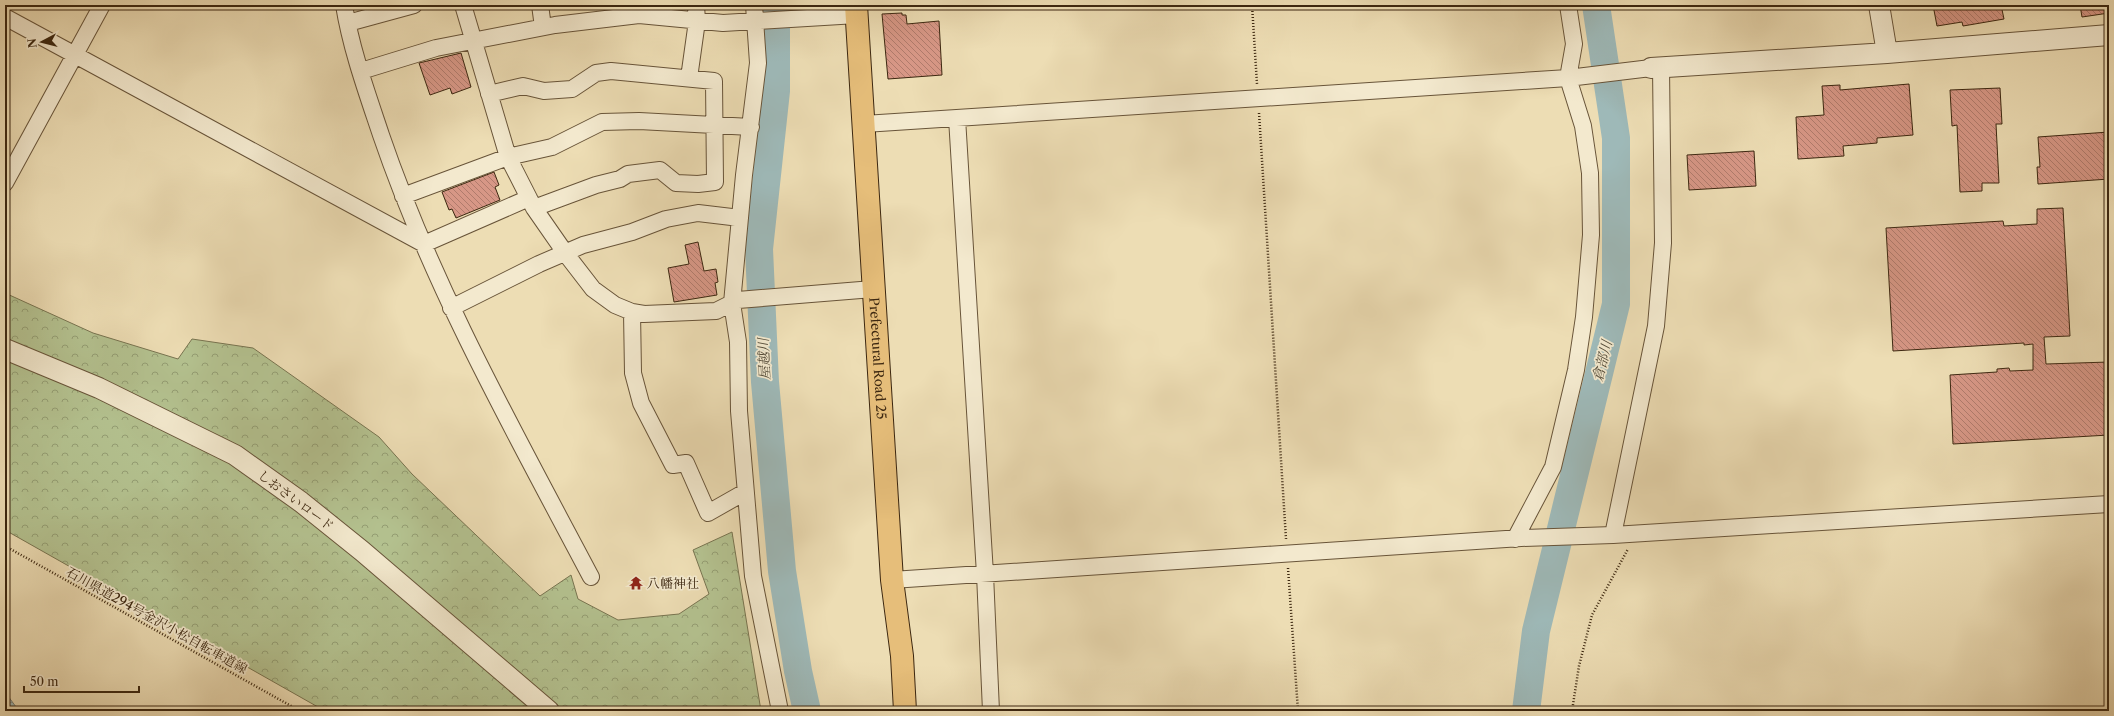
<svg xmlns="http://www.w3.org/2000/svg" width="2114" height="716" font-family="'Libre Caslon Text','Noto Serif JP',serif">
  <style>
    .forest { fill: url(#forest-crowns); stroke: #787450 }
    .water { fill: url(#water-rules); stroke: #777f75 }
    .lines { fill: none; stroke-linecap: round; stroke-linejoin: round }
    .river { stroke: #9eb9b8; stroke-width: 28 }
    .building { fill: url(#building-back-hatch); stroke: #3c2710 }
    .minor-casing { stroke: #685439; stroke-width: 18 }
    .tertiary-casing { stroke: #685439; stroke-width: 22 }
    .primary-casing { stroke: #3c2710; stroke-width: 24 }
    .path { stroke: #3c2710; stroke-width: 2.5; stroke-dasharray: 1 2; stroke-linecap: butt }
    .minor { stroke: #f3e9ce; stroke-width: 16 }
    .tertiary { stroke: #f3e9ce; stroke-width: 20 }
    .primary { stroke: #e6be7a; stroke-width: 22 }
    .labels { text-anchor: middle; stroke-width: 3.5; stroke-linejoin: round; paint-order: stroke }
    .street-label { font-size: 13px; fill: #3c2710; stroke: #f3e9ce }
    .poi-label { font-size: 13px; fill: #3c2710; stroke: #f3e9ce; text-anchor: start }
    .water-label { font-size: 14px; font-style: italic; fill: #544c3a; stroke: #f3e9ce }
  </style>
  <defs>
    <pattern id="forest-crowns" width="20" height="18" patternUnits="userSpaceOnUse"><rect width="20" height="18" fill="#b4c290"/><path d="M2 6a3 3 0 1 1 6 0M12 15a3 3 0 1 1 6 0" fill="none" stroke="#949e74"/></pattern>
    <pattern id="water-rules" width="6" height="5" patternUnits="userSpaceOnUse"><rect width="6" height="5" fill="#9eb9b8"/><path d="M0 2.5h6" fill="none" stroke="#829694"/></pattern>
    <pattern id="building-back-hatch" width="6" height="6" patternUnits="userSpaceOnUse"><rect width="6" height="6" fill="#d79786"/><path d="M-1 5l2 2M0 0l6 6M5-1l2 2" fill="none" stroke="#b07b6c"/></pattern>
  </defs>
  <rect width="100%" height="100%" fill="#edddb4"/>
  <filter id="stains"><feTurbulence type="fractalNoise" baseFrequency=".005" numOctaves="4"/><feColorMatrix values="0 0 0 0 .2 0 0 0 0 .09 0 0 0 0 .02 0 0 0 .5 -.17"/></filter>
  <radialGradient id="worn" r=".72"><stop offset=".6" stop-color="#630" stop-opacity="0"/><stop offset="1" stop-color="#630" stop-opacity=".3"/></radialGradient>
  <path class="forest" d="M5,293L93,333L178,359L192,339L253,348L379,437L412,474L540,596L571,575L578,599L618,620L679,614L709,594L693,550L732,532L761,711H325L5,530Z"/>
  <path class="water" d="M5,692L19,711H5Z"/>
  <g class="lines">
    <path class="river" d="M776,5V91L759,249L765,382L782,571L798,671L807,711
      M1526,711L1536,631L1616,304V138L1596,5"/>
  </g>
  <path class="building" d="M1933,5H2001L2004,19L1963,26L1962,22L1937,26Z
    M2080,5H2109V13L2082,17Z
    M902,13V15H906L907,24L939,21L942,75L888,79L882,14Z
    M461,53L471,87L452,94L450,88L430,95L419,63Z
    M1909,84L1913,135L1877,138V143L1843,146L1844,156L1798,159L1796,117L1824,115L1822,86L1840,85V90Z
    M2000,88L2002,124H1996L1999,183H1982V191L1960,192L1957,125L1952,126L1950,90Z
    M2109,132V179L2038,184L2037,167H2040L2038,137Z
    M1754,151L1756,186L1689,190L1687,155Z
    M494,172L499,185L495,187L500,200L456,218L452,209L449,210L442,192Z
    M2063,208L2070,336L2044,337L2046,364L2109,362V435L1953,444L1950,375L1997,372V369L2009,368L2010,371L2033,370V344L2024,345V343L1893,351L1886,228L2003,221L2004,226L2037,224V209Z
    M698,242L704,271L716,269L718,282L715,283L717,295L674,302L668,268L689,264L685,245Z"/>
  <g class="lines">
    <g class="minor-casing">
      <path id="minor" d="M344,5C351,49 367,93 381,135C434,290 515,433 591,577
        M463,5L508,157L534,208L566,254L593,289L615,305L632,312L644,314L716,311L738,300L873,289
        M540,5L543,27
        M754,5L758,63L744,175L732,303L738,342L739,411L753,576L780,711
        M5,17L424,244
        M348,23L414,5
        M361,71L436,48L555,25L639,15L723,23L857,15
        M689,78L697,21L696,5
        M489,94L523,86L544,91L572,89L596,73L611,71L714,81L715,182L698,184L676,183L660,170L628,174L620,179L596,185L534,208
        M957,118L985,574L991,711
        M864,124L1568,78L1651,68
        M5,183L102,5
        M403,196L508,157L552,147L602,122L639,121L751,127
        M424,244L529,198
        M451,308L539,264L583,245L632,232L666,219L698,213L740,218
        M632,312L633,373L641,403L673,465L686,463L708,513L745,492
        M1613,535L1656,326L1663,243L1661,67
        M1515,539L1553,467L1576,370L1584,317L1591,235L1590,173L1583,126L1568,78L1574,44L1568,5
        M892,580L1521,538L1613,535L2109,504"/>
    </g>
    <g class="tertiary-casing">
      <path id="tertiary" d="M1879,5L1887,53
        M1651,68L1887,53L2109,35
        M5,349L99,388L235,455L301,502L362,551L549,711"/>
    </g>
    <g class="primary-casing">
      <g id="primary">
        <path id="s1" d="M856,5L892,580L902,656L905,711"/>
      </g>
    </g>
    <path class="path" d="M1252,5L1257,84
      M1259,113L1286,539
      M5,546L300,711
      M1288,568L1298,711
      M1572,711L1579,666L1592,615L1628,549"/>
    <use href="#minor" class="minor"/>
    <use href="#tertiary" class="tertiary"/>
    <use href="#primary" class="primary"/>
  </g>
  <defs>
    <g id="temple-bare" transform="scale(1.08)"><path d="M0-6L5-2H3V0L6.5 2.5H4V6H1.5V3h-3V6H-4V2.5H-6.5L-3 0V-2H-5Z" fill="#8f2418" stroke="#f3e9ce" stroke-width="2.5" paint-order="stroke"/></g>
  </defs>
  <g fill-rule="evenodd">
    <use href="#temple-bare" x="636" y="583"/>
  </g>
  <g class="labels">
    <g class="street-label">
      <text dy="5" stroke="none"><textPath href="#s1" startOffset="354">Prefectural Road 25</textPath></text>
      <text transform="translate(296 500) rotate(37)" y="5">しおさいロード</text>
      <text transform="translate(157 620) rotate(29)" y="5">石川県道294号金沢小松自転車道線</text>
    </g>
    <g class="poi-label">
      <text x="647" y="588">八幡神社</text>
    </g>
    <g class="water-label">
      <text transform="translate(764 359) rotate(-93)" y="5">屋越川</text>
      <text transform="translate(1602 361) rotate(-76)" y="5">倉部川</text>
    </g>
  </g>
  <rect width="2114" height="716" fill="none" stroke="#edddb4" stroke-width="20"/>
  <rect x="6" y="6" width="2102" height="704" fill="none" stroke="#3c2710" stroke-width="2"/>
  <rect x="10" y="10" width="2094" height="696" fill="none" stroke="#3c2710"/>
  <g transform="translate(42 42) rotate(263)" stroke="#f3e9ce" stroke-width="3" paint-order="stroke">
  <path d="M0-3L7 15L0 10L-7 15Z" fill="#3c2710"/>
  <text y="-6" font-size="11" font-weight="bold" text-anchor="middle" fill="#3c2710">N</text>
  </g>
  <path d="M24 686v6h115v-6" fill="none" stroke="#3c2710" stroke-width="2"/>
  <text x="30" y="686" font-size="12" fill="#3c2710" stroke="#f3e9ce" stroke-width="3" paint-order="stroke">50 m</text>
  <rect width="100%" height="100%" filter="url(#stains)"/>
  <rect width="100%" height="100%" fill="url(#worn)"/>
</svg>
